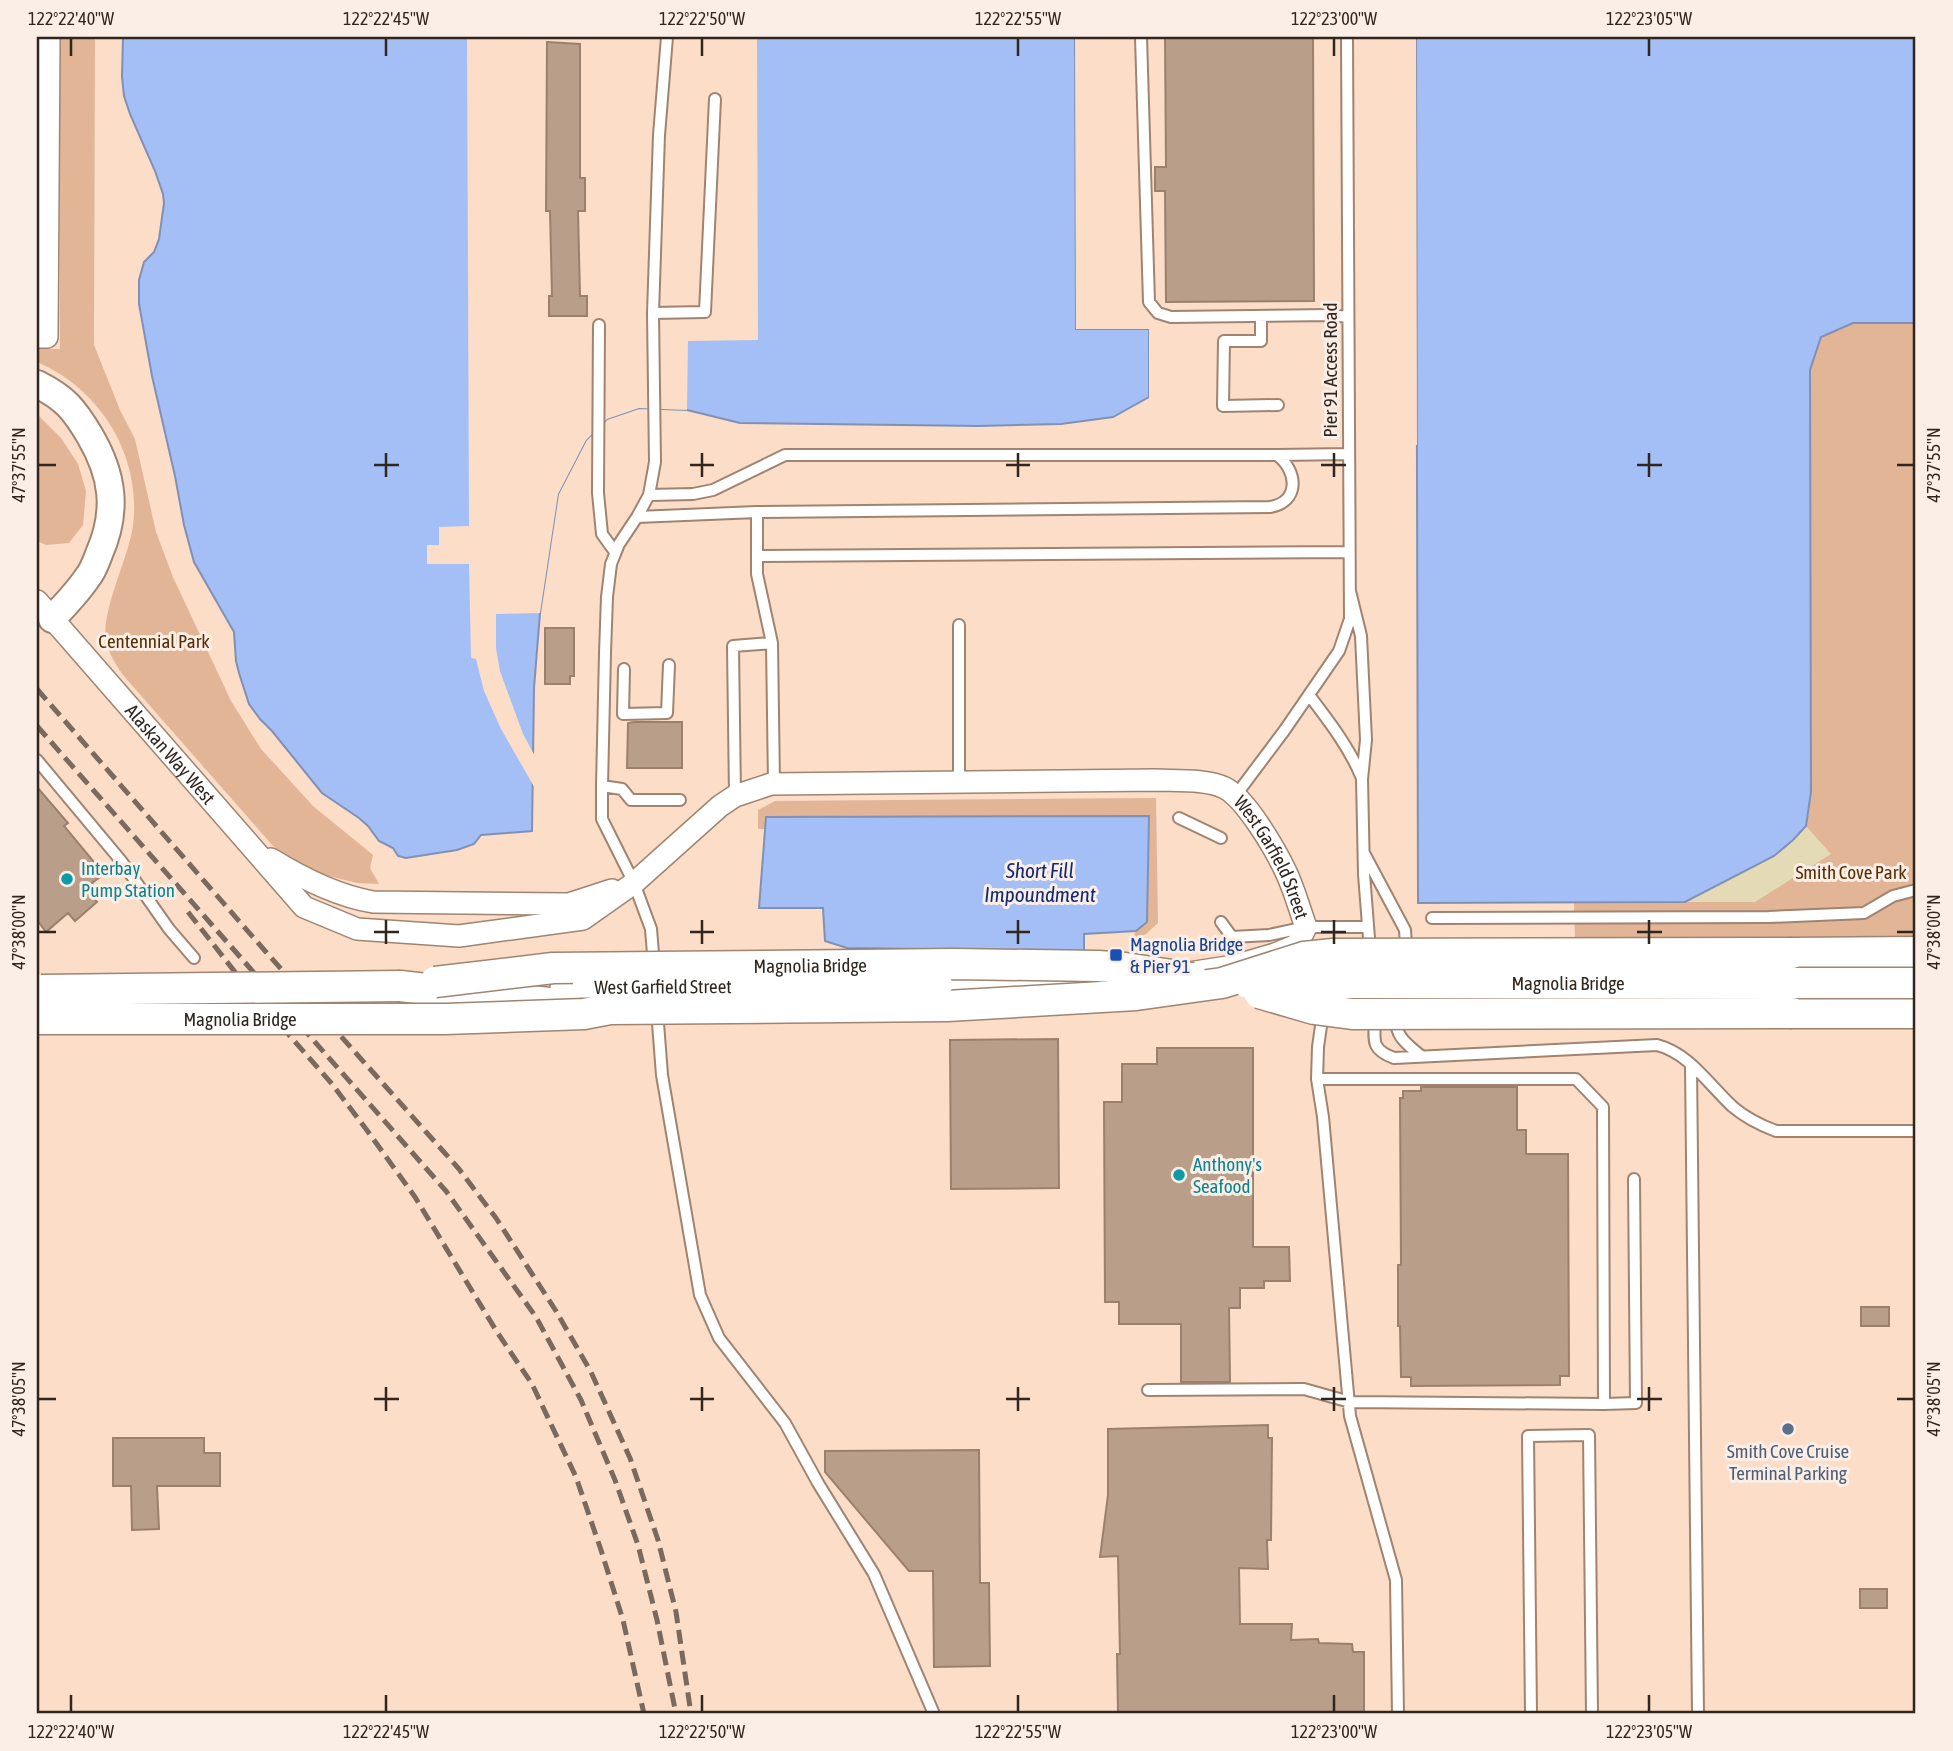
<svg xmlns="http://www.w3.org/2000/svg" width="1953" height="1751" font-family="'Asap Condensed',sans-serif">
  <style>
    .green { fill: #e1b595 }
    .sand { fill: #e4dab5 }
    .water { fill: #a4bef6; stroke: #8190b5; stroke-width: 2 }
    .pier { fill: #fbddc8 }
    .building { fill: #b99e8a; stroke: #9b806d; stroke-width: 2 }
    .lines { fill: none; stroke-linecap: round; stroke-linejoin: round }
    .service-casing { stroke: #9f8471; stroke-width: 14 }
    .minor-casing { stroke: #9f8471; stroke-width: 24 }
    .tertiary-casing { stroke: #9f8471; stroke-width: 30 }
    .secondary-casing { stroke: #9f8471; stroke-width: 33 }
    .service { stroke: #fff; stroke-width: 10 }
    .minor { stroke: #fff; stroke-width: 21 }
    .tertiary { stroke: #fff; stroke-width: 26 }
    .secondary { stroke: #fff; stroke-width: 30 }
    .rail { stroke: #7a695c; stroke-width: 5; stroke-dasharray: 14 7; stroke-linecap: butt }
    .minor-bridge-casing { stroke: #9f8471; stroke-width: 24; stroke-linecap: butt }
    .secondary-bridge-casing { stroke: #9f8471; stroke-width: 33; stroke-linecap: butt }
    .minor-bridge { stroke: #fff; stroke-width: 21 }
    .secondary-bridge { stroke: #fff; stroke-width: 30 }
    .ticks { fill: none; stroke: #30261e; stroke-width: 2.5 }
    .culture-dot { fill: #0f9aa8; stroke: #faeee6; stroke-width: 2.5 }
    .transit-dot { fill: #1a4fb4; stroke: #faeee6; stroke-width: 2.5 }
    .service-dot { fill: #5c6f8a; stroke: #faeee6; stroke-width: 2.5 }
    .labels { text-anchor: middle; stroke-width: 6; stroke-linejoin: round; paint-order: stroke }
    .street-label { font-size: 19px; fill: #30261e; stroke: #faeee6 }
    .park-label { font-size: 19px; fill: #582d02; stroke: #faeee6 }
    .culture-label { font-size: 19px; fill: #0d838f; stroke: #faeee6; text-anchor: start }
    .transit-label { font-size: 19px; fill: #164399; stroke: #faeee6; text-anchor: start }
    .service-label { font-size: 19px; fill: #4e5e75; stroke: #faeee6 }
    .water-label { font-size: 21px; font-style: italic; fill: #102a77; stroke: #faeee6 }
    .neatline { fill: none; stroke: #30261e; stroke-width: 2.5 }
    .ticks-label { font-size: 18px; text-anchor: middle; fill: #30261e }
  </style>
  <rect width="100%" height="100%" fill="#fbddc8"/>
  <path class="green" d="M59,37H95L94,345L120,410L135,439L156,532L173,577L231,701L261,749L313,806L373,855L370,868L379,884L357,883L317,873L273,846L123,675C116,665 109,654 106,641C101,610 128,560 133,526C142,457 101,389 37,362V349H60Z
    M1916,37V938L1575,940L1574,903H1418Z
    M37,414L61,438L78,464L86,491L83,525L69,543L46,545L37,541Z
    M1156,798L1158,923L1146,934L1132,939L1136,931L1147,922L1148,816L766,817L765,829H758V810L775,801Z"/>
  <path class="sand" d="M1806,826L1831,854L1755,902H1685L1774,856L1793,840Z"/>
  <path class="water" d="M123,37H1075L1076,329H1149V397L1113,417L1061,424L979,426L740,423L687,410L639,408L607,419L586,440L558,494L540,613L534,688L532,831L481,835L474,844L457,850L406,858L398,856L393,848L379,841L368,826L359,818L322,793L272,731L260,719L249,704L239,673L236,661L234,632L194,562L184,525L175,476L152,376L139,304V280L144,262L154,252L159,239L164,203L163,194L155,171L130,114L124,96L122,77Z
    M1416,37H1916V323H1853L1821,337L1810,370L1811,792L1806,826L1793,840L1774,856L1685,902L1418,903Z
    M1149,816L1147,922L1136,931L1084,934V951L847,948L825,941L823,908H759L766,817Z"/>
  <path class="pier" d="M467,37H757L758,340L688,341L687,410L639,408L607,419L586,440L558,494L540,613L496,614V648L500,671L523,734L536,758V790L501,729L484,691L476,659L471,658L469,564H427V545H439V527L469,526Z
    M1075,37H1079V326H1151L1153,397L1149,401V329H1076Z
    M1413,37H1416L1417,445H1414Z"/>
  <path class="building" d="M1165,37H1313L1314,301L1166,302L1165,191H1155V167H1166Z
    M547,42L580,44V178H585V211H578L580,296H587V316H549V296H552L550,211H546Z
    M545,628H574V676H570V684H545Z
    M634,722H682V768H627L628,723Z
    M37,787L68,823L64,826L104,874L92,883L96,889L90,894L97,902L75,921L68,913L46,932L37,920Z
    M1058,1039L1059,1188L951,1189L950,1040Z
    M1157,1048H1253V1247H1289L1290,1281H1264V1288H1240V1308H1229L1230,1382H1181V1324H1119V1302H1105L1104,1102H1122V1064H1157Z
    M1421,1087H1517V1130H1526V1154H1568L1569,1376H1560V1385L1411,1386V1377H1401L1400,1326H1398V1265H1401L1400,1098H1403V1091H1421Z
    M1861,1307H1889V1326H1861Z
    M1268,1425V1438H1272L1271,1540H1267L1268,1569L1239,1568L1240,1624H1292L1291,1640L1318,1639L1319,1643L1352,1644L1353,1652H1364V1714H1118L1117,1654H1120L1118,1556L1100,1557L1108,1495V1429Z
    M113,1438H204V1453H220V1486H157L159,1529L132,1530L131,1486H113Z
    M979,1450L980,1583H989L990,1666L934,1667L933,1571H909L825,1472V1451Z
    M1860,1589H1887V1608H1860Z"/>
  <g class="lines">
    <g class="service-casing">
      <path id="service" d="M1141,37L1149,302L1158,313L1171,317L1330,315L1348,317
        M653,313L705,312L715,99
        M1261,316V341H1224L1223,406L1278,405
        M599,325L598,493L602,534L615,552
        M1278,455L1349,454
        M757,512V574L772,643
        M637,517L757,512L1270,507C1300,502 1298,471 1277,455H785L713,490L693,494L649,495
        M757,556L1349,552
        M1350,591L1361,636L1366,740L1362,779L1364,874L1370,951
        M959,625V782
        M624,669L623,714L667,713L669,665
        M1309,695C1328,720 1349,747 1361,776
        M37,760L122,862L169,929L194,958
        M602,786L622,789L631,800H680
        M1236,795L1284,731L1339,651L1350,619L1347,37
        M735,796L733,646L772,643L774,784
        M1179,818L1221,838
        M1364,853L1405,930L1406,945L1405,952
        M1432,918L1769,917L1864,913L1893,896L1916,890
        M1221,922L1232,937L1269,935L1306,927H1367
        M654,966L651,929L634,883L602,819V786L605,653L607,597L611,564L619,544L637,517L649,495L655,462L653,313L659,135L667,37
        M657,1010L662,1075L700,1295L719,1338L785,1423L818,1483L874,1574L934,1714
        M1323,1012L1318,1047L1317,1079L1323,1117L1350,1416L1396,1580L1398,1714
        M1375,1016C1375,1039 1369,1049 1394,1058L1657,1045C1689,1053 1709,1085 1733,1107C1746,1118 1760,1125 1776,1131H1916
        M1396,1017C1395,1037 1407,1044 1421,1056
        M1691,1065L1698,1714
        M1148,1390L1304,1389L1350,1402L1604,1404L1603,1107L1576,1079H1317
        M1604,1404L1636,1403L1634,1179
        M1531,1714L1528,1436L1589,1435L1592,1714"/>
    </g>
    <g class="minor-casing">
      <g id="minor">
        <path d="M37,337H47L49,37"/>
        <path id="s1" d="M37,601L304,907L357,929L459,936L583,919L634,883L720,806L735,796L771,784L1156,780C1176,781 1207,779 1225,788C1246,799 1275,849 1285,870C1294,888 1299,908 1306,927L1297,945L1275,954L1234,966L1176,975"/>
        <path d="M271,859C300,877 338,896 373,902L569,904L612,890"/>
        <path d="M942,985H1013L1123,979"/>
        <path d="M561,987H583"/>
      </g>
    </g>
    <g class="tertiary-casing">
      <path id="tertiary" d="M37,384C65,398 74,409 90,436C113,475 118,511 99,554C96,562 93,571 87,578C77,593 64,606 52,619"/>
    </g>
    <g class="secondary-casing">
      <path id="secondary" d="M1792,953L1916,952
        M400,986L567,1005
        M1792,1013H1916"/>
    </g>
    <use href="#service" class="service"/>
    <use href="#minor" class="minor"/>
    <use href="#tertiary" class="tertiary"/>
    <use href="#secondary" class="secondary"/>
    <path class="rail" d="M37,689L266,952L459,1169L496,1218L556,1311L591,1372L630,1458L658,1540L676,1612L691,1714
      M37,726L446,1191L536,1317L581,1400L615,1480L638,1545L657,1620L676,1714
      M188,912L242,981L332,1084L366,1129L415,1197L497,1332L532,1384L576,1477L601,1550L623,1620L644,1714"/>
    <g class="minor-bridge-casing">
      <g id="minor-bridge">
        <path id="s2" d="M583,987L942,985"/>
      </g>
    </g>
    <g class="secondary-bridge-casing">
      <g id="secondary-bridge">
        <path id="s3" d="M435,982L553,968L954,964L1098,966L1125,968L1192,978"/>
        <path id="s4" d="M1248,983H1916"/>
        <path d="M41,990L400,986"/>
        <path d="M1259,993L1314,1009L1352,1014L1792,1013"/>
        <path id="s5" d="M37,1019H445L584,1014L610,1009L947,1006L1136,995L1222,983L1304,957L1333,954L1792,953"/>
      </g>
    </g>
    <use href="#minor-bridge" class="minor-bridge"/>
    <use href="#secondary-bridge" class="secondary-bridge"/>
  </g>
  <path class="ticks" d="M71,38V56M386,38V56M702,38V56M1018,38V56M1334,38V56M1649,38V56M386,453V477M702,453V477M1018,453V477M1334,453V477M1649,453V477M38,465H56M374,465H399M690,465H714M1006,465H1030M1321,465H1346M1637,465H1662M1897,465H1914M386,920V944M702,920V944M1018,920V944M1334,920V944M1649,920V944M38,932H56M374,932H399M690,932H714M1006,932H1030M1321,932H1346M1637,932H1662M1897,932H1914M386,1387V1411M702,1387V1411M1018,1387V1411M1334,1387V1411M1649,1387V1411M38,1399H56M374,1399H399M690,1399H714M1006,1399H1030M1321,1399H1346M1637,1399H1662M1897,1399H1914M71,1695V1712M386,1695V1712M702,1695V1712M1018,1695V1712M1334,1695V1712M1649,1695V1712"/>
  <g class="culture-dot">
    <circle cx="67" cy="879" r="7"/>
    <circle cx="1179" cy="1175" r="7"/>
  </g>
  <rect class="transit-dot" x="1109" y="948" width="14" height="14" rx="3.5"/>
  <circle class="service-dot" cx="1788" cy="1429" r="7"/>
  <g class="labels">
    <g class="street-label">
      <text transform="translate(1330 370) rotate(-90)" y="7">Pier 91 Access Road</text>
      <text dy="7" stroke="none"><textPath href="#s1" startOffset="203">Alaskan Way West</textPath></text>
      <text dy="7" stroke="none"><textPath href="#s1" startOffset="1465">West Garfield Street</textPath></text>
      <text dy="7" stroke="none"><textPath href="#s3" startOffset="376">Magnolia Bridge</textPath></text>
      <text dy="7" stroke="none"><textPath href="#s4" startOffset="320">Magnolia Bridge</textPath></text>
      <text dy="7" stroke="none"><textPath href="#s2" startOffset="80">West Garfield Street</textPath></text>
      <text dy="7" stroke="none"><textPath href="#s5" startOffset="203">Magnolia Bridge</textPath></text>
    </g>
    <g class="park-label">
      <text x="154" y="648">Centennial Park</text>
      <text x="1851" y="879">Smith Cove Park</text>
    </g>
    <g class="culture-label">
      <text x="81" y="875">Interbay<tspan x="81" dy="22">Pump Station</tspan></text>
      <text x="1193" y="1171">Anthony's<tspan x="1193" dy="22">Seafood</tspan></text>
    </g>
    <g class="transit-label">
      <text x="1130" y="951">Magnolia Bridge<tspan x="1130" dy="22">&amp; Pier 91</tspan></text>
    </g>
    <g class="service-label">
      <text x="1788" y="1458">Smith Cove Cruise<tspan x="1788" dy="22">Terminal Parking</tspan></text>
    </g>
    <g class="water-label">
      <text x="1040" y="878">Short Fill<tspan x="1040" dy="24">Impoundment</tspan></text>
    </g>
  </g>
  <rect width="1953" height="1751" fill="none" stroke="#faeee6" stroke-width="77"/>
  <rect x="38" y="38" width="1876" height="1674" class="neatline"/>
  <g class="ticks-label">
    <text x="71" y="25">122°22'40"W</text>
    <text x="386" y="25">122°22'45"W</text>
    <text x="702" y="25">122°22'50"W</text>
    <text x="1018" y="25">122°22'55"W</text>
    <text x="1334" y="25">122°23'00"W</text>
    <text x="1649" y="25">122°23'05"W</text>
    <text transform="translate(1934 465) rotate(-90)" y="6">47°37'55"N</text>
    <text transform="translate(19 465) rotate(-90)" y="6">47°37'55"N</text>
    <text transform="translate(1934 932) rotate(-90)" y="6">47°38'00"N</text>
    <text transform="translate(19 932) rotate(-90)" y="6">47°38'00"N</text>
    <text transform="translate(1934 1399) rotate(-90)" y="6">47°38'05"N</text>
    <text transform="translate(19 1399) rotate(-90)" y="6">47°38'05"N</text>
    <text x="71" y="1738">122°22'40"W</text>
    <text x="386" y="1738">122°22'45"W</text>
    <text x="702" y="1738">122°22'50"W</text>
    <text x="1018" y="1738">122°22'55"W</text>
    <text x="1334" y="1738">122°23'00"W</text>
    <text x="1649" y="1738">122°23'05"W</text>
  </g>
</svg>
